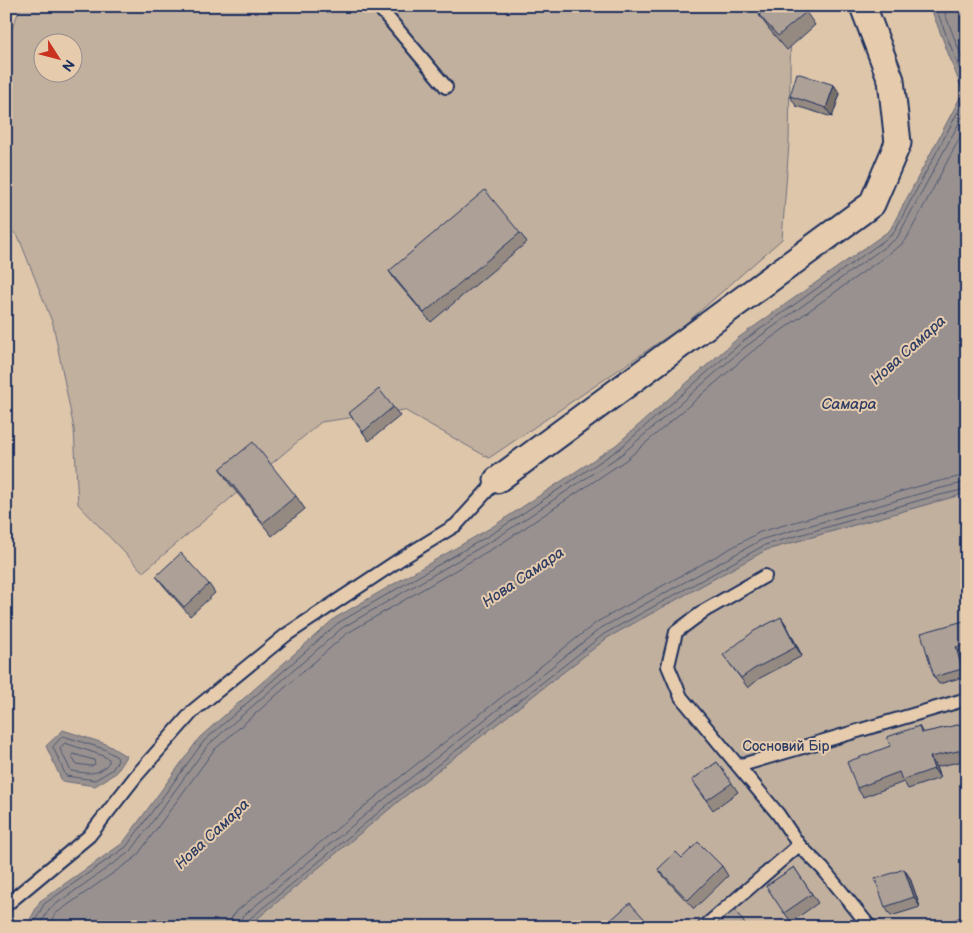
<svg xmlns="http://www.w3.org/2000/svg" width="973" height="933" font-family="'Balsamiq Sans',sans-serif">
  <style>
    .green { fill: #c2b09e; stroke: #6e707e; fill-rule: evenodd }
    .water { fill: #98918f; stroke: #666a7b }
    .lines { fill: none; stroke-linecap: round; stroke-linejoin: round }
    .shore { stroke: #4d5672; stroke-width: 1 }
    .lane-casing { stroke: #1b2f5e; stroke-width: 16 }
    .street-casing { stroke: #1b2f5e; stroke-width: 29 }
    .lane { stroke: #e6ccad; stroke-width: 12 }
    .street { stroke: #e6ccad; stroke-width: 25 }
    .wall { fill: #958a82; stroke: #1b2f5e }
    .shaded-wall { fill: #79706a; stroke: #1b2f5e }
    .building { fill: #ada097; stroke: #1b2f5e }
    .labels { text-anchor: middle; stroke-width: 4; stroke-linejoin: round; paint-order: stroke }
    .park-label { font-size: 14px; fill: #2c3c64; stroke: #e6ccad }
    .water-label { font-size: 15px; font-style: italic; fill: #2e3e65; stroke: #e6ccad }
  </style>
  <rect width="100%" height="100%" fill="#dec6aa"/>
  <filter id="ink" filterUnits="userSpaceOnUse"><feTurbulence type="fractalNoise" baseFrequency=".02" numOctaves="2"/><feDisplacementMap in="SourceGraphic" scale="10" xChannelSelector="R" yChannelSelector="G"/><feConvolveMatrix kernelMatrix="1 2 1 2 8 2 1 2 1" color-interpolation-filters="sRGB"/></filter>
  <g filter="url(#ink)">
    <path class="green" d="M21,6H791L789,144L782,239L683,326L489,458L404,410L321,422L143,572L78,504L74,429L53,324L19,238L6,224V43ZM42,42H72V72H42Z
      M967,493V927H247L405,796L607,638L766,550Z"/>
    <path class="water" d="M930,6H967V493L766,550L607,638L405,796L247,927H26L40,901L123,843L200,737L335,618L492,527L616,445L738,338L890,230L963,92Z
      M63,730L106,744L126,756L116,773L95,786L62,781L46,746Z"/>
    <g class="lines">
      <path class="shore" d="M935,6L967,88
        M942,6L967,71
        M63,736L104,749L117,757L118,760L112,770L95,780L66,776L53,747Z
        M65,743L101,755L109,759V762C99,777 86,773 71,771L60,749Z
        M73,754L94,760L95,764L91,766L76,764L72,757Z
        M32,927L44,904L126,847L204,741L338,623L495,532L619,449L742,342L893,234L967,95
        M39,927L49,909L131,851L208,745L342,628L498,537L622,454L745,347L897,238L967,108
        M48,927L55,914L136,857L214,750L346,634L502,543L626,460L750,353L901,245L907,238L967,124
        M231,927L232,917L238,910L394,782L597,622L760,532L927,484L967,475
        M238,927L239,921L243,916L398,788L601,628L763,539L929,491L967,482
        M244,927L247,921L402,793L604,634L765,545L931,497L967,489"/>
      <g class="lane-casing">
        <path id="lane" d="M378,6L446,87
          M765,576L704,611L676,632L668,666L681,697L778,814L799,845L823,869L870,927
          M738,766L967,699
          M6,905L89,836L136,776L194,710L286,635L399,560L456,525L497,480
          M704,927L799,845
          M956,927L967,923"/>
      </g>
      <g class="street-casing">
        <path id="street" d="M497,480L872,204L898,143L891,80L863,6"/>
      </g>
      <use href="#lane" class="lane"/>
      <use href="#street" class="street"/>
    </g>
    <path class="wall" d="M806,12L815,25L787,50L769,29L759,15Z
      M834,85L840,94L832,117L796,106L790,96Z
      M520,233L527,242L431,322L395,280L389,271Z
      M393,407L400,416L369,441L349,413Z
      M220,469L296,496L305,509L272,536L229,483Z
      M156,576L209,584L215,593L190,616L163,585Z
      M781,617L787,626L802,656L760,678L748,688L730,664Z
      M967,620V653L961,654L967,676L939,684L934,677Z
      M967,723V760L936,767L940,778L908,789L904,782L863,797L857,788L890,746L919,726L923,733Z
      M717,762L738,792L713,810L692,780Z
      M682,858L722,866L728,876L694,909L665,878L658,869Z
      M794,867L818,903L791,922L766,886Z
      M904,869L910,878L920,907L891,916L885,907Z"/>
    <path class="shaded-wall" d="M834,85L840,94L832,117L826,108Z
      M781,617L787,626L802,656L796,647Z
      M956,647L961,654L967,675L962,669Z
      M930,757L936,767L940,778L934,769Z
      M904,869L910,878L920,907L914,897Z"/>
    <path class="building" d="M770,6H801L806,12L778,36L759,15Z
      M797,73L834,85L826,108L790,96Z
      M485,190L520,233L424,313L389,271Z
      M379,389L393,407L363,432L349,413Z
      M253,442L296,496L263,523L220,469Z
      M181,553L209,584L184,607L156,576Z
      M781,617L796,647L754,669L741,678L723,655L754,631Z
      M967,620V644L956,647L962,669L934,677L921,633Z
      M967,723V749L930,757L934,769L902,780L899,772L857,788L847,762L890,746L887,737L919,726L921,733Z
      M717,762L732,783L707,800L692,780Z
      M698,842L722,866L688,900L658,869L676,852L682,858Z
      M794,867L812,894L784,913L766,886Z
      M904,869L914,897L885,907L875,879Z
      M630,903L650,925L648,927H603Z
      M735,910L747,927H712Z"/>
  </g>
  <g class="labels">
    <g class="park-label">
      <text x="786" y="751">Сосновий Бір</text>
    </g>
    <g class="water-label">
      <text transform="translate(908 350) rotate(-42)" y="5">Нова Самара</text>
      <text x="849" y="409">Самара</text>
      <text transform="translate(523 577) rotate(-34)" y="5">Нова Самара</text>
      <text transform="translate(212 834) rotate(-43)" y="5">Нова Самара</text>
    </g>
  </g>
  <rect width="973" height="933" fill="none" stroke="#e6ccad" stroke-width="25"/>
  <rect x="12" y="12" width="948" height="908" fill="none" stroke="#1b2f5e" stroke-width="2" filter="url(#ink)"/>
  <g transform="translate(58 58) rotate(126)"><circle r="24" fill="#e6ccad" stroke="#958d8d"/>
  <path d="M0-4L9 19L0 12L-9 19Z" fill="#c8321e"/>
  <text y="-8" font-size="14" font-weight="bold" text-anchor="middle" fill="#1b2f5e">N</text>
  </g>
</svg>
